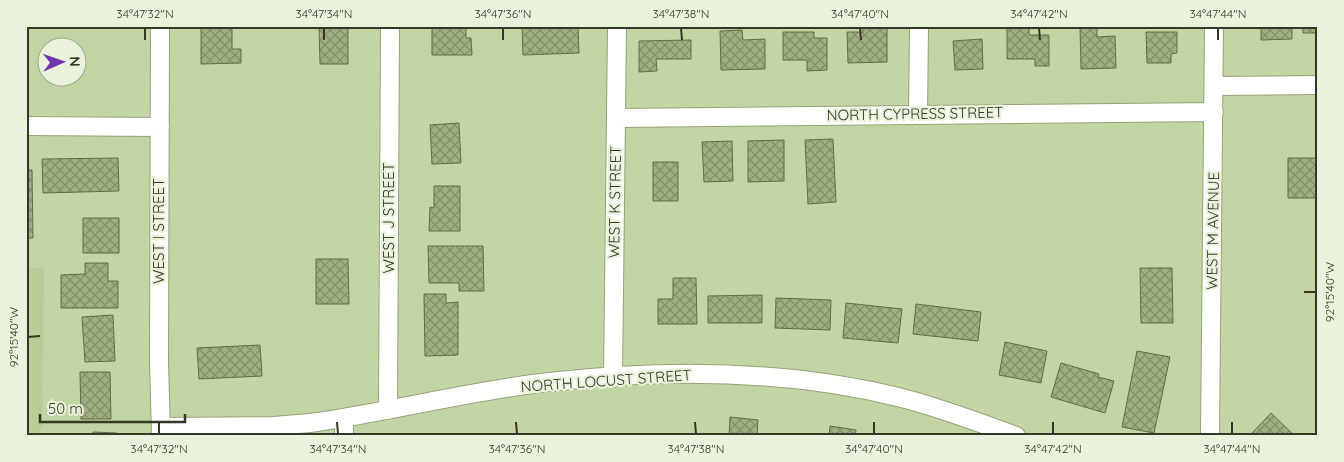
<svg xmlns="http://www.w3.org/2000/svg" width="1344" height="462" font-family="Quicksand,sans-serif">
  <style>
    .built { fill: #bacd96 }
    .building { fill: url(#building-cross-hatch); stroke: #606f43 }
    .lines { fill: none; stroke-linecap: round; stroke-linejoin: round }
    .minor-casing { stroke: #94a476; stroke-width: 20 }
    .minor { stroke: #fff; stroke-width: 18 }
    .ticks { fill: none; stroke: #323825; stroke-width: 2 }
    .labels { text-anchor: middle; stroke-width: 4.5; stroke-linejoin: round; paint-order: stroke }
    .street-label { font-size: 15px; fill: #323825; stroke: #e9f2da }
    .neatline { fill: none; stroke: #323825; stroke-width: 2 }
    .ticks-label { font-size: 12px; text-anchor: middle; fill: #323825 }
  </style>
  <defs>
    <pattern id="building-cross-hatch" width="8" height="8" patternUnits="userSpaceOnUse" patternTransform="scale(1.25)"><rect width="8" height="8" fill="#a0b082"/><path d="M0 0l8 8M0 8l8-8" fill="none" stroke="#83906a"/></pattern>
  </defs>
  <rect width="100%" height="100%" fill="#c4d5a5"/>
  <path class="built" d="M44,267L42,425L38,436H26V268Z"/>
  <path class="building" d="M201,26H232V49H241V63L201,64Z
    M432,26H466V38H471L472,55H432Z
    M522,26H578L579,53L523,55Z
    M862,26H887V62L848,63L847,32H863Z
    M1080,26H1097V37L1115,36L1116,68L1081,69Z
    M1261,26H1292V39L1261,40Z
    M1303,26H1318V33H1303Z
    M319,28H348V64H320Z
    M1007,28H1029V35H1049V66H1035V59H1007Z
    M742,30L743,40L765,39V69L721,70L720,31Z
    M783,32H814V38H827V70L807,71V60H783Z
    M1146,32H1177V53L1171,54V63H1147Z
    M982,39L983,69L955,70L953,41Z
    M691,40V59H656L657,71L639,72V41Z
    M459,123L461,163L432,164L430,125Z
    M833,139L836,202L808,204L805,140Z
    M784,140V181L748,182V141Z
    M732,141L733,181L704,182L702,142Z
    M118,158L119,191L43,193L42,159Z
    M1288,158H1318V198H1288Z
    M653,162H678V201H653Z
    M26,170H32L33,238H26Z
    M434,186H460V231H429L430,207L434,208Z
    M83,218H119V253H83Z
    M428,246H483L484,291H459V283H429Z
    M316,259H348L349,304H316Z
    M85,263H108V281H118V308H61V275L85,274Z
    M1140,268H1172L1173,323H1141Z
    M673,278H696L697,324H658V299H673Z
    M424,294H446V303L458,302V355L425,356Z
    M762,295V323H708V296Z
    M776,298L831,300L830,330L775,328Z
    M846,303L902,309L898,343L843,338Z
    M916,304L981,312L978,341L913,334Z
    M113,315L115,361L85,362L82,317Z
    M1005,342L1047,351L1041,383L999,375Z
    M260,345L262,376L199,379L197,348Z
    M1137,351L1170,357L1154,433L1122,427Z
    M1061,363L1099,374L1098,377L1114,381L1105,413L1051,397Z
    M80,372H110L111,419H81Z
    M1271,413L1295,436H1255L1252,433Z
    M730,417L758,420L757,436H729Z
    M830,426L856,430L855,436H829Z
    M93,432L117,433V436H93Z"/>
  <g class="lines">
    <g class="minor-casing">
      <path id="minor" d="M160,26L159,361L161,436
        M1214,86L1318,85
        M918,114L919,26
        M616,118L1214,112
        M26,126L160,127
        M613,378L617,26
        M388,410L390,26
        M161,427L274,426L310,423C390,412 468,391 549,382C666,369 786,369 902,398C941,408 978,422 1016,436
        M344,436V418
        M1210,436L1214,26"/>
    </g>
    <use href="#minor" class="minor"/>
  </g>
  <path class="ticks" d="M145,28V40M324,28V40M503,28V40M681,28L682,40M860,28L861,40M1039,28L1040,40M1218,28V40M1304,292H1316M28,337L40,336M159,422V434M337,422L338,434M516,422L517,434M695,422L696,434M874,422V434M1053,422V434M1232,422V434"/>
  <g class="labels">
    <g class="street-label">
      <text transform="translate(915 114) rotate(-1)" y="5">NORTH CYPRESS STREET</text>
      <text transform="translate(615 202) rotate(-89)" y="5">WEST K STREET</text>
      <text transform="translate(389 218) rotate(-90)" y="5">WEST J STREET</text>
      <text transform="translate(159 231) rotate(-90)" y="5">WEST I STREET</text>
      <text transform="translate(1213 231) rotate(-89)" y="5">WEST M AVENUE</text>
      <text transform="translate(606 381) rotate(-4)" y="5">NORTH LOCUST STREET</text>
    </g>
  </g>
  <rect width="1344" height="462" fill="none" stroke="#e9f2da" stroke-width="55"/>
  <g transform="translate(62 62) rotate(88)"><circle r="24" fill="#e9f2da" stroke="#a0a892"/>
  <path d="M0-4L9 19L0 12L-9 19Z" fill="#7336ac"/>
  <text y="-8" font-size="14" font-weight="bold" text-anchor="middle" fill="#323825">N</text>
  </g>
  <path d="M40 414v8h145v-8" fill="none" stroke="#323825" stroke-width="2.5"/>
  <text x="48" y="414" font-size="15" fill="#323825" stroke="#e9f2da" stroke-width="4" paint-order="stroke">50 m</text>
  <rect x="28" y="28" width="1288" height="406" class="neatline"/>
  <g class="ticks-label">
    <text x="145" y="18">34°47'32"N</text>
    <text x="324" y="18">34°47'34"N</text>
    <text x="503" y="18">34°47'36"N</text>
    <text x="681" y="18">34°47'38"N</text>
    <text x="860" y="18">34°47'40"N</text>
    <text x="1039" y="18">34°47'42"N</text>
    <text x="1218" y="18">34°47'44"N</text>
    <text transform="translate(1330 292) rotate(-90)" y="4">92°15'40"W</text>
    <text transform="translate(14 337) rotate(-90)" y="4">92°15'40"W</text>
    <text x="159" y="453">34°47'32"N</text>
    <text x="338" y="453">34°47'34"N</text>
    <text x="517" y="453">34°47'36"N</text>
    <text x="696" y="453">34°47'38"N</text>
    <text x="874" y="453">34°47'40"N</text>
    <text x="1053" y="453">34°47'42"N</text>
    <text x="1232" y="453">34°47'44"N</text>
  </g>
</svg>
